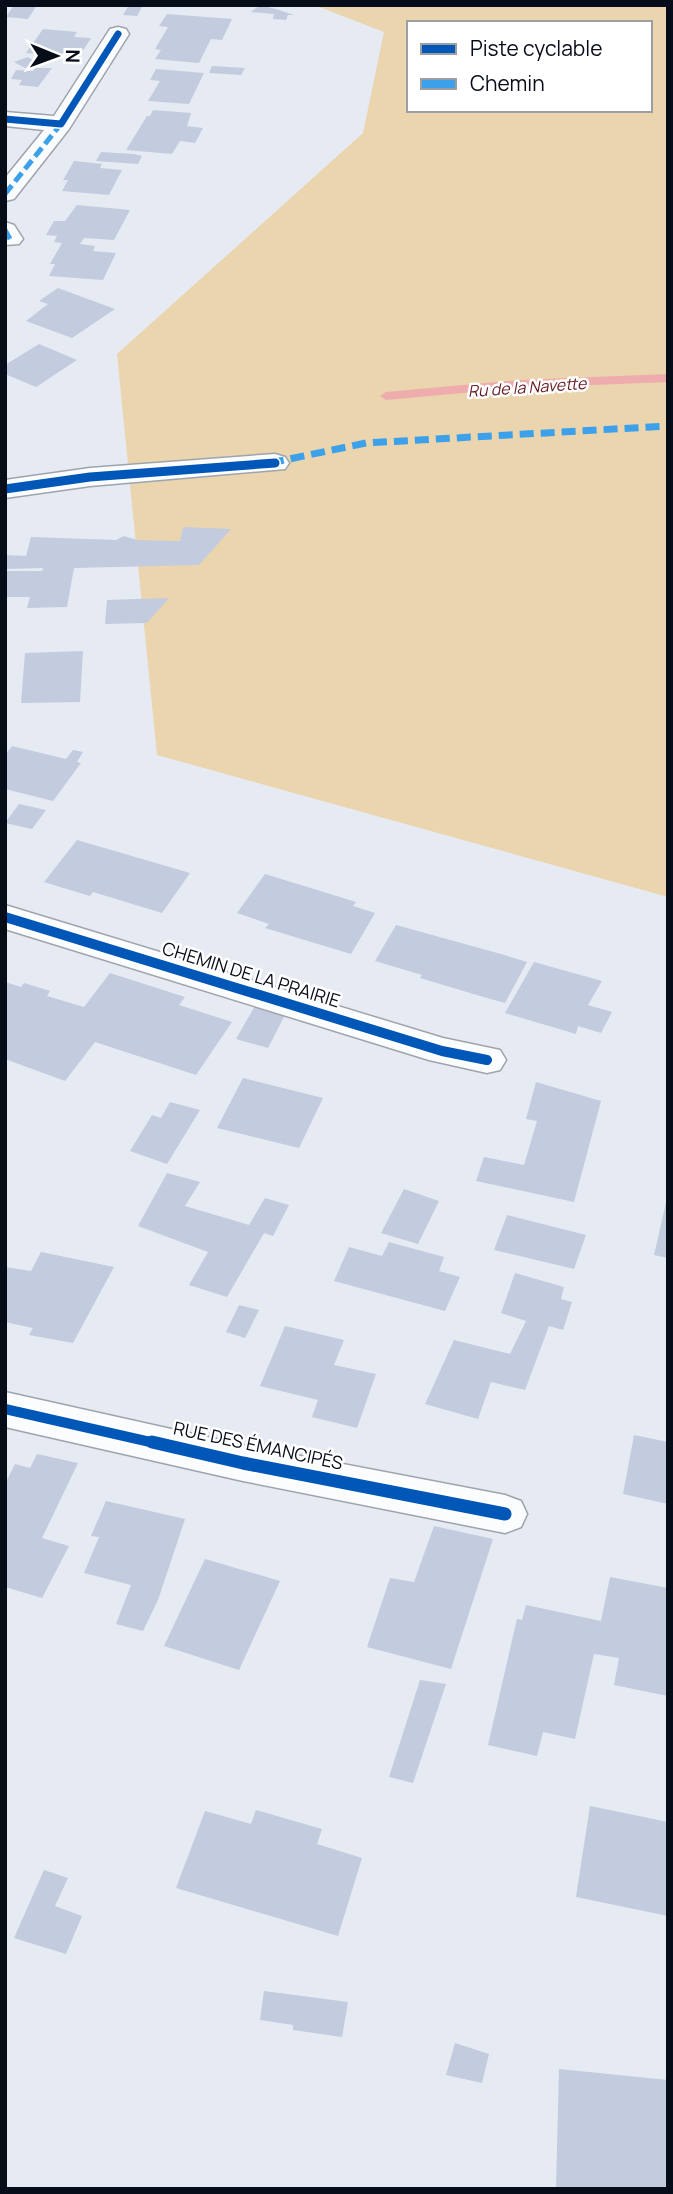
<svg xmlns="http://www.w3.org/2000/svg" width="673" height="2194" font-family="Manrope,sans-serif">
  <style>
    .green { fill: #ead5af; fill-rule: evenodd }
    .lines { fill: none; stroke-linecap: round; stroke-linejoin: round }
    .stream { fill: #eeacad; fill-rule: evenodd }
    .building { fill: #c2ccde }
    .minor-casing { stroke: #9ea4ae; stroke-width: 3 }
    .minor { fill: #fbfcfd; fill-rule: evenodd }
    .quiet-far1 { stroke: #3ca1ea; stroke-width: 5; stroke-dasharray: 11 5; stroke-linecap: butt }
    .quiet { stroke: #3ca1ea; stroke-width: 7; stroke-dasharray: 14 7; stroke-linecap: butt }
    .cycleway-far3-casing { stroke: #fff; stroke-width: 10 }
    .cycleway-far2-casing { stroke: #fff; stroke-width: 12 }
    .cycleway-far1-casing { stroke: #fff; stroke-width: 15 }
    .cycleway-casing { stroke: #fff; stroke-width: 18 }
    .cycleway-far3 { stroke: #0057b8; stroke-width: 7 }
    .cycleway-far2 { stroke: #0057b8; stroke-width: 9 }
    .cycleway-far1 { stroke: #0057b8; stroke-width: 10 }
    .cycleway { stroke: #0057b8; stroke-width: 13 }
    .labels { text-anchor: middle; stroke-width: 5; stroke-linejoin: round; paint-order: stroke }
    .far-water-label { font-size: 16px; font-style: italic; fill: #64191f; stroke: #fff }
    .street-label { font-size: 18px; fill: #060c18; stroke: #fff }
  </style>
  <rect width="100%" height="100%" fill="#e6eaf2"/>
  <path class="green" d="M314,5H668V897L157,755L117,354L363,133L384,32ZM409,23H650V110H409Z"/>
  <g class="lines">
    <path class="stream" d="M668,374V382L519,388L386,400L380,396L386,392L519,380Z"/>
  </g>
  <path class="building" d="M14,5H37L28,19L6,17Z
    M129,5H143L137,16L123,15Z
    M260,5L279,10L294,15H288L286,20L273,19L274,14L251,12Z
    M167,14L232,19L222,40L211,39L199,63L155,59L161,50L155,49L168,27L159,26Z
    M43,29L77,32L74,37L91,38L79,57L26,53Z
    M28,57L39,64L25,68L14,62Z
    M212,66L245,68L241,75L209,73Z
    M35,68H52L38,87L19,85L22,80L11,79L16,70L33,71Z
    M156,69L204,73L189,104L148,101L160,81L150,80Z
    M153,110L191,113L187,126L203,128L195,143L180,141L172,154L126,150L147,116H150Z
    M101,152L134,154L142,156L138,164L96,161Z
    M74,161L102,164L100,168L122,170L109,195L62,191L68,180H63Z
    M77,205L130,210L114,240L84,238L80,244L95,246L93,251L116,253L103,280L49,276L55,264H50L62,243L54,242L57,236L46,235L54,221H65Z
    M58,288L115,309L72,338L26,321L48,304L39,301Z
    M39,344L77,360L36,387L5,374V365Z
    M183,527L231,529L199,565L74,568L67,607L27,608L30,597H5V571H42L43,568L5,569V555L26,556L31,537L116,540L124,536L137,540L180,541Z
    M169,598L147,623L105,624L107,600Z
    M83,651L80,702L21,703L25,653Z
    M12,746L66,759L73,750L83,752L77,762L81,763L53,801L5,789V755Z
    M19,804L46,810L32,829L5,823Z
    M77,840L190,873L162,913L93,892L90,896L44,882Z
    M265,874L356,902L353,906L375,913L351,954L265,928L269,924L237,913Z
    M396,925L501,954L527,962L505,1003L480,996L420,978L422,975L375,961Z
    M534,962L602,981L588,1005L612,1012L601,1033L578,1026L576,1034L505,1013Z
    M110,973L185,997L179,1005L232,1022L196,1075L95,1042L65,1081L5,1059V982L21,987L24,983L50,991L47,996L84,1007Z
    M255,1006L285,1015L268,1048L236,1039Z
    M243,1078L323,1098L299,1148L217,1128Z
    M536,1082L601,1101L574,1202L476,1181L484,1157L524,1165L537,1121L526,1119Z
    M170,1102L200,1110L167,1164L130,1151L152,1115L161,1118Z
    M167,1173L200,1182L185,1206L249,1225L265,1198L289,1205L273,1236L264,1233L227,1297L189,1285L208,1252L138,1226Z
    M404,1189L439,1201L418,1244L381,1233Z
    M667,1198H668V1258L654,1255Z
    M507,1215L586,1235L574,1269L494,1250Z
    M389,1242L444,1257L439,1271L460,1277L445,1311L334,1281L349,1247L382,1256Z
    M41,1252L114,1267L73,1343L29,1335L33,1328L5,1322V1267L31,1271Z
    M515,1273L564,1287L561,1299L572,1302L563,1330L549,1326L525,1390L491,1382L478,1419L425,1404L454,1340L510,1354L526,1321L501,1313Z
    M239,1305L259,1310L245,1338L226,1332Z
    M285,1326L344,1340L334,1365L376,1374L357,1428L312,1417L318,1400L260,1386Z
    M634,1435L668,1442V1504L623,1494Z
    M37,1454L78,1463L42,1538L69,1546L42,1598L5,1587V1484L15,1464L30,1468Z
    M106,1501L185,1519L158,1600L143,1631L116,1624L131,1585L84,1573L99,1537L91,1536Z
    M434,1526L493,1539L451,1669L367,1647L390,1578L414,1582Z
    M205,1559L280,1581L239,1670L164,1646Z
    M610,1577L668,1588V1696L614,1685L619,1658L594,1654L575,1739L543,1732L537,1756L488,1745L517,1619L522,1620L526,1605L601,1621Z
    M420,1680L446,1684L413,1783L389,1777Z
    M590,1806L668,1822V1916L576,1897Z
    M256,1810L322,1829L317,1844L362,1858L338,1936L176,1888L205,1811L251,1824Z
    M44,1870L68,1878L55,1906L82,1916L66,1954L14,1938Z
    M264,1991L348,2002L342,2037L293,2030V2025L260,2020Z
    M455,2043L489,2054L482,2083L446,2075Z
    M559,2069L668,2080V2189H556Z"/>
  <g class="lines">
    <g class="minor-casing">
      <path id="minor" d="M118,27L126,29L129,34L69,129L14,199L5,201V178L44,130L5,126V112L54,116L110,29Z
        M5,222L14,225L23,239L19,244L5,245Z
        M275,454L285,457L289,463L285,469L90,486L5,498V480L90,468Z
        M5,905L443,1038L500,1050L506,1060L500,1070L487,1073L429,1060L5,929Z
        M5,1392L243,1445L505,1495L521,1501L527,1514L521,1527L505,1533L243,1481L5,1427Z"/>
    </g>
    <use href="#minor" class="minor"/>
    <path class="quiet-far1" d="M5,194L61,124
      M5,230L10,239"/>
    <path class="quiet" d="M270,463L366,443L668,426"/>
    <g class="cycleway-far3-casing">
      <path id="cycleway-far3" d="M5,119L61,124L118,34"/>
    </g>
    <g class="cycleway-far2-casing">
      <path id="cycleway-far2" d="M5,489L90,477L275,463"/>
    </g>
    <g class="cycleway-far1-casing">
      <path id="cycleway-far1" d="M5,917L442,1051L487,1060
        M5,1409L159,1444"/>
    </g>
    <g class="cycleway-casing">
      <path id="cycleway" d="M152,1442L243,1463L505,1514"/>
    </g>
    <use href="#cycleway-far3" class="cycleway-far3"/>
    <use href="#cycleway-far2" class="cycleway-far2"/>
    <use href="#cycleway-far1" class="cycleway-far1"/>
    <use href="#cycleway" class="cycleway"/>
  </g>
  <g class="labels">
    <g class="far-water-label">
      <text transform="translate(527 387) rotate(-4)" y="6">Ru de la Navette</text>
    </g>
    <g class="street-label">
      <text transform="translate(251 975) rotate(17)" y="6">CHEMIN DE LA PRAIRIE</text>
      <text transform="translate(258 1446) rotate(12)" y="6">RUE DES ÉMANCIPÉS</text>
    </g>
  </g>
  <rect width="673" height="2194" fill="none" stroke="#060c18" stroke-width="14"/>
  <rect x="407" y="21" width="245" height="91" fill="#ffffff" stroke="#9b9ea3" stroke-width="2"/>
  <rect x="421" y="44" width="35" height="10" fill="#0057b8" stroke="#9b9ea3" stroke-width="2"/>
  <text x="470" y="56" font-size="21" fill="#060c18">Piste cyclable</text>
  <rect x="421" y="79" width="35" height="10" fill="#3ca1ea" stroke="#9b9ea3" stroke-width="2"/>
  <text x="470" y="91" font-size="21" fill="#060c18">Chemin</text>
  <g transform="translate(56 56) rotate(91)" stroke="#ffffff" stroke-width="5" paint-order="stroke">
  <path d="M0-5L12 26L0 18L-12 26Z" fill="#060c18"/>
  <text y="-10" font-size="19" font-weight="bold" text-anchor="middle" fill="#060c18">N</text>
  </g>
</svg>
